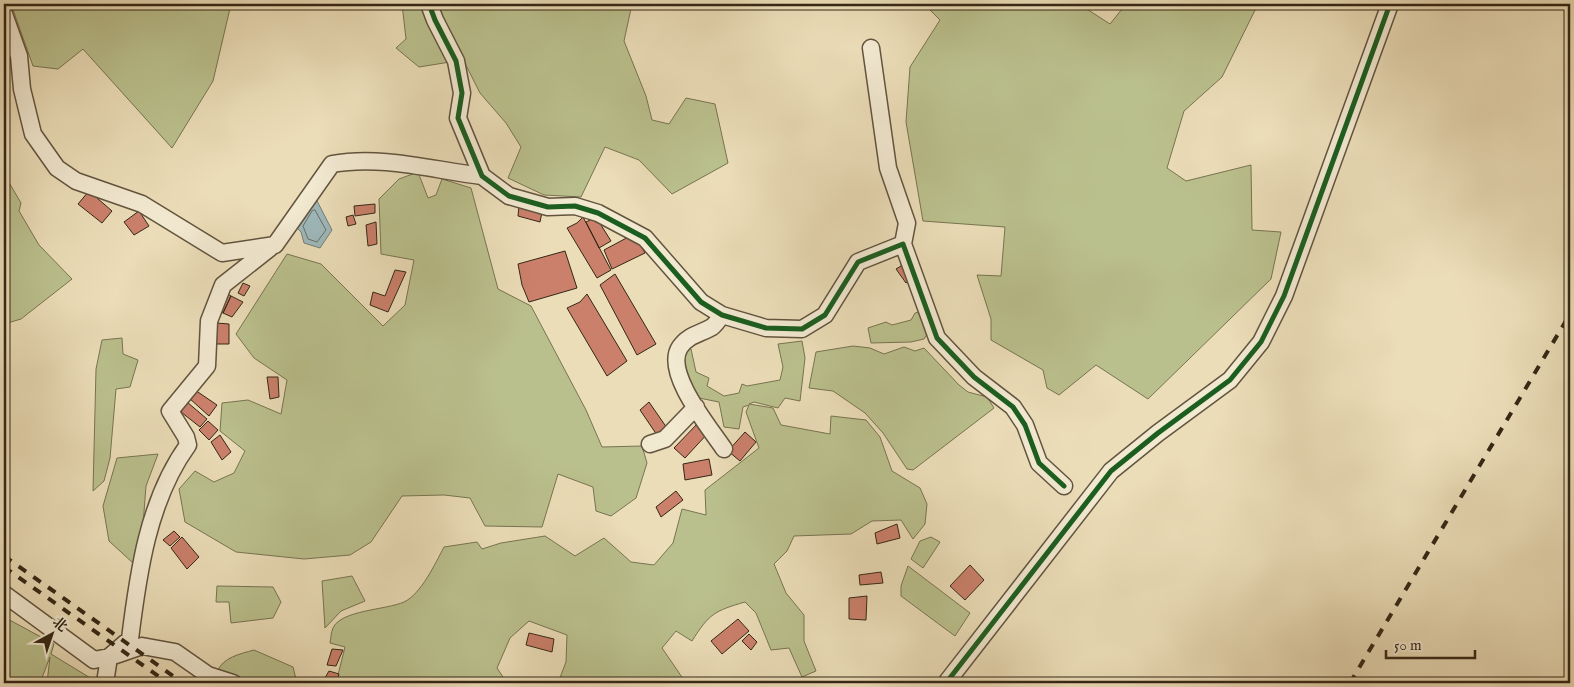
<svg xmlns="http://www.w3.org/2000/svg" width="1574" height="687" font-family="'IM FELL English','Noto Serif SC',serif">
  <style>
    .green { fill: #bac08d; stroke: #777451 }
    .water { fill: #9eb8bb; stroke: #747e79 }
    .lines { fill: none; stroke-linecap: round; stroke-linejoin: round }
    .shore { stroke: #697068; stroke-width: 1 }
    .building { fill: #cb806c; stroke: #342715 }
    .minor-casing { stroke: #62543e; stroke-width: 19 }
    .minor { stroke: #f2e9d1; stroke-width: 16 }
    .rail { stroke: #342715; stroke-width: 4; stroke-dasharray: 9 9; stroke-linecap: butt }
    .cycleway-casing { stroke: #f2e9d1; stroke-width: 8 }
    .cycleway { stroke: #1b5e20; stroke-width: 5 }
  </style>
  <rect width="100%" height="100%" fill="#ebddb8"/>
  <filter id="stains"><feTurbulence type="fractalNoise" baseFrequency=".004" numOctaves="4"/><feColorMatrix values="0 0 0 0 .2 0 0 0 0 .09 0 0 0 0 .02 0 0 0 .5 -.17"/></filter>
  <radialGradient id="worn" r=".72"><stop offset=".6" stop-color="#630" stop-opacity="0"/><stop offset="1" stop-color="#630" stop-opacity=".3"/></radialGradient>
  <path class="green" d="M11,4H231L213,81L172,148L83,49L58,69L33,66Z
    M402,4H424L450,62L419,67L396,48L406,39Z
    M435,4H632L624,41L646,96L652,120L669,124L686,98L715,104L728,163L672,194L639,160L605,147L581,197L544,195L508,178L521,147L506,123L480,93Z
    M924,4H1079L1110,24L1126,4H1258L1222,77L1184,111L1167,168L1186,181L1251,165L1252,230L1281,232L1271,279L1148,399L1096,365L1059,395L1047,388L1043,370L991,340V319L977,275L1001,276L1005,227L923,221L906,122L910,67L940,20Z
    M418,172L428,198L436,195L442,179L471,188L498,289L531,306L586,410L602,447L642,446L647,463L636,498L611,516L596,511L593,487L558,474L542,527L485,526L470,498L444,495L402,496L371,542L350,555L304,559L236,552L185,522L179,489L195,471L214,482L234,473L245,451L220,431L222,403L248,400L281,414L287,380L254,358L236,334L287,254L321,264L383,326L405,305L414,260L381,254L379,199L399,179Z
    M4,174L21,203L19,211L39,245L72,279L21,319L4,324Z
    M924,311L929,331L924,339L911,342L871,343L868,328L886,322L892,325L911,320L915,313Z
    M122,338L123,354L138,360L130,387L116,389L110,458L104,481L93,491L96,369L102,340Z
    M802,341L805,358L800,401L785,398L778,408L754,402L749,404L773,408L781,425L830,434L831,416L866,420L880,437L892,471L920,488L927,504L925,524L913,539L901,520L872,521L851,534L794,536L787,551L774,564L786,593L804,615V641L816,671L802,677L789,648L771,650L756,613L745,602C714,611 709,614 692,641L676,631L662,648L686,683H558L566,662L567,635L529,621L510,638L497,668L507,683H336L345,647L330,643C331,638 331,632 333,628C341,610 386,610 404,602C421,594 435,564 444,547L477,542L482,549L501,543L545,536L575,556L604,538L631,562L654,565L673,543L682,509L706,515L705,490L759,448L746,412L749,405L743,407L739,429L724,427L719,402L694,397L678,348L691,349L696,372L709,378L707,386L724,396L739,393L742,384L747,386L780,380L783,367L778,344Z
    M853,346L870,348L884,354L904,347L915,351L924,348L959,385L968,392L987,397L994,408L913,470L907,469L883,433L865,413L833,391L809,388L816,352Z
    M158,454L146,486L143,525L133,563L109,541L103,506L117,458Z
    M931,537L940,542L923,568L911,559L920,541Z
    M908,566L970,613L955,636L901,596V586Z
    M352,576L365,601L341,611L325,628L322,581Z
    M217,586L273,587L281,602L273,618L231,623L229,602H216Z
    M4,617L54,644L51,654L92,679V683H47L50,657L40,683H4Z
    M254,650L293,667L297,683H263L217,672C223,657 240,654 254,650Z"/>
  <path class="water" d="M315,197L332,230L320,248L304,243L301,232L296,227Z"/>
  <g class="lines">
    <path class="shore" d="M315,210L326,230L317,242L308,239L303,226L312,211Z"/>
  </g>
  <path class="building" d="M89,191L112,211L102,223L78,204Z
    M375,204V213L355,216L354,206Z
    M519,206L542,212L540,222L518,216Z
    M139,211L149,226L134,235L124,222Z
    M353,215L356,224L348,226L346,217Z
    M583,217L611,270L597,278L567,228L577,223Z
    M596,217L611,241L599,248L586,222Z
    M376,222L377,244L368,246L366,225Z
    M634,234L645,253L612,269L604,250Z
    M565,251L577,288L529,302L522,285L518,264Z
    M903,262L911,279L906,283L896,269L901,266Z
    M395,270L406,272L388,312L370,305L373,292L385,296Z
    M615,274L656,344L637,355L600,285Z
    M243,283L250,286L244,296L238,293Z
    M225,292L231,296L223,313L217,310Z
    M587,294L627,361L607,376L567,308L580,302Z
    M231,296L243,302L232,317L223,313Z
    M216,323L229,324V344H215Z
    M267,377H278L279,397L270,399Z
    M195,390L217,405L209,416L189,398Z
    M187,402L207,419L200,427L181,412Z
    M649,402L667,428L657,435L640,410Z
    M208,421L218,430L209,440L199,430Z
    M699,422L709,432L685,458L674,448Z
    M745,432L756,442L740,461L728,451Z
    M220,435L231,452L222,460L211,442Z
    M709,459L712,475L685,480L683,464Z
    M676,491L683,500L661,517L656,507Z
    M897,524L900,538L877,544L875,533Z
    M174,531L180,537L170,546L163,540Z
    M182,537L199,557L187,569L171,548Z
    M970,565L984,580L965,600L950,586Z
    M881,572L883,583L860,585L859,575Z
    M867,596L866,620L849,619V598Z
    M738,619L749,631L722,654L711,641Z
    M529,633L554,639L552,652L526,645Z
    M749,634L757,642L751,650L742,641Z
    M332,649L343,650L336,666L327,665Z
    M329,671L339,674L336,683H322Z"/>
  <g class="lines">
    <g class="minor-casing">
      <path id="minor" d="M429,4L435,20L456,61L462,93L458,118L482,176L509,196L548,207L575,206L598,213L645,238L701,302L722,315L766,328L802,329L825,315L858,262L903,244L937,338L974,377L1013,407L1025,425L1039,463L1064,486
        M4,14L19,56L22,89L33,134L57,168L76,181L142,204L222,253L275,245L332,164C382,155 432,170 482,176
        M871,48L888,168L907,223L903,244
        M722,315C719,319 716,324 712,327C700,334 688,335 680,347C663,372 710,428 724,449
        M650,444L665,439L696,407
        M4,594L94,660L109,657L105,683
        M116,655L142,646L175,652L208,675L233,683
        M109,657L130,639C138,574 148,500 188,445L186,437L170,411L207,366L209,321L223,285L270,248
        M946,683L1111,471L1158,433L1230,380L1261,342L1284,296L1390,4"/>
    </g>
    <use href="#minor" class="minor"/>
    <path class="rail" d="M4,556L183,683
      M4,567L168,683
      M1350,683L1570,314"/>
    <g class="cycleway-casing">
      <path id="cycleway" d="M429,4L435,20L456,61L462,93L458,118L482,176L509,196L548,207L575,206L598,213L645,238L701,302L722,315L766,328L802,329L825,315L858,262L903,244L937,338L974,377L1013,407L1025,425L1039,463L1064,486
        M946,683L1111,471L1158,433L1230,380L1261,342L1284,296L1390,4"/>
    </g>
    <use href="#cycleway" class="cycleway"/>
  </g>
  <rect width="1574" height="687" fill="none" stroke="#ebddb8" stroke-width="20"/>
  <rect x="5" y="5" width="1564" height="677" fill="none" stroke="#342715" stroke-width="2.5"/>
  <rect x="10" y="10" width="1554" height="667" fill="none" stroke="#342715"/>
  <g transform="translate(52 634) rotate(40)" stroke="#f2e9d1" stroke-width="4" paint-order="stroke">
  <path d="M0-4L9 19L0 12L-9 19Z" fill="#342715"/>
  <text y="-8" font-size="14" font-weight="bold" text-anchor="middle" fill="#342715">北</text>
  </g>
  <path d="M1386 650v8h89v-8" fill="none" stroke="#342715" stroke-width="2.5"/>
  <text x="1394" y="650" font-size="15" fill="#342715" stroke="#f2e9d1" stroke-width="4" paint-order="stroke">50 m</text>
  <rect width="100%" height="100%" filter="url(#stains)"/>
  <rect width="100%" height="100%" fill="url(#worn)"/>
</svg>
